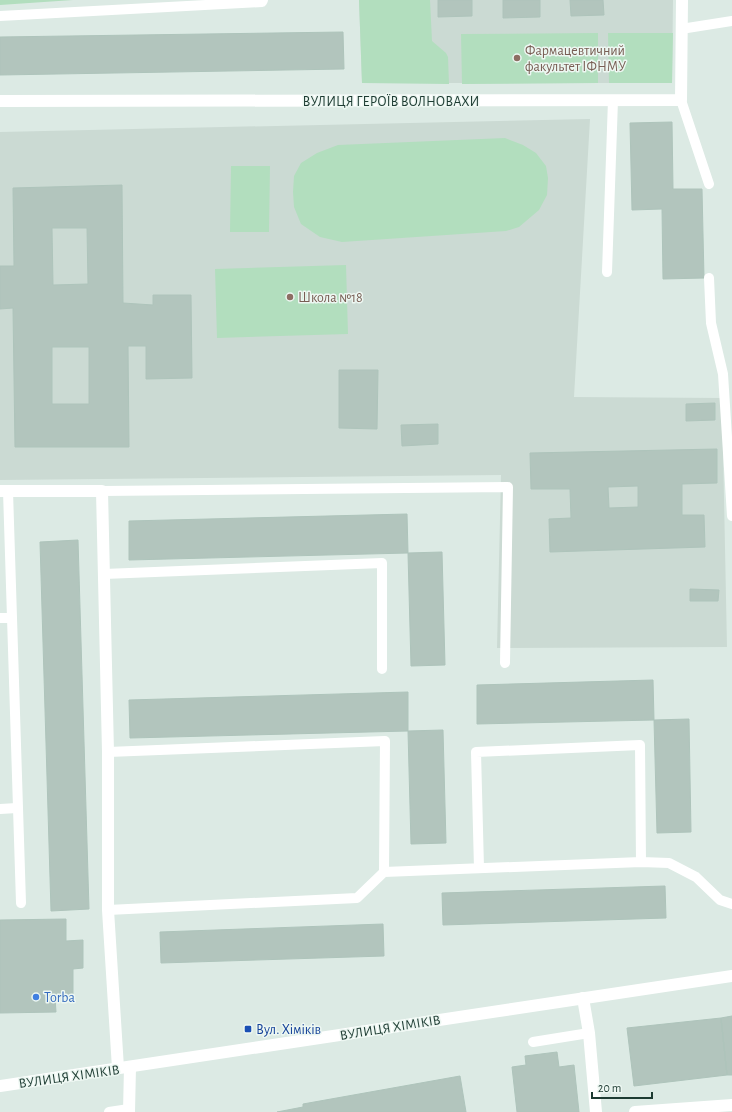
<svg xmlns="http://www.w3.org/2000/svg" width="732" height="1112" font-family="'Alegreya Sans',sans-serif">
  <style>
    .built { fill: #cbdad3 }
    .green { fill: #b2debe }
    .building { fill: #b2c5bd; stroke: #aec4bb; fill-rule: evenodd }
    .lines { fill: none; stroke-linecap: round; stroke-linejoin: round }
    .service { stroke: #fff; stroke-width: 10 }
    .minor { stroke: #fff; stroke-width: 12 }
    .tertiary { stroke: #fff; stroke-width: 12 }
    .education-dot { fill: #8d6e63; stroke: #edf7f2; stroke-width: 1.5 }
    .shop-dot { fill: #3f7fe0; stroke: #edf7f2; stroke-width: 1.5 }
    .transit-dot { fill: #1a4fb4; stroke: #edf7f2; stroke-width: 1.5 }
    .labels { text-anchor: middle; stroke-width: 3; stroke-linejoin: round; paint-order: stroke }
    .education-label { font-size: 14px; fill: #785e54; stroke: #edf7f2; text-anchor: start }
    .street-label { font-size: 14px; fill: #1d3b32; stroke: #edf7f2 }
    .shop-label { font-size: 14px; fill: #366cbe; stroke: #edf7f2; text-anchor: start }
    .transit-label { font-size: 14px; fill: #164399; stroke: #edf7f2; text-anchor: start }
  </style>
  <rect width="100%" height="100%" fill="#dceae4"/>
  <path class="built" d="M359,0H673L672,83H362Z
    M590,119L574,397L722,398L727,647L497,648L501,475L0,480V132Z"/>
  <path class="green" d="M0,0H73L0,5Z
    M359,0H430L432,41L446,53L448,57L449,84L362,83Z
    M598,33V83L462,84L461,34Z
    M608,33H673L672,83H609Z
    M505,138L523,145L536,153L546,166L548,178L547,195L539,210L519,227L506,231L342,242L320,237L301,224L294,207L293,192L294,176L301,163L317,153L338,145Z
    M231,166H270L269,232H230Z
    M346,265L348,334L217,338L215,269Z"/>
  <path class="building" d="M438,0H472V16L438,17Z
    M503,0H540V17L503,18Z
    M570,0H603L604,15L571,16Z
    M343,32L344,69L0,75V37Z
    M672,122L673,189H702L704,278L663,279L662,209L632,210L630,123Z
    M122,185L123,303L153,305V295H191L192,378L146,379V346H128L129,447H15L13,308L0,309V266H14L13,188ZM52,228H87L88,284L53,285ZM52,347H89V404H52Z
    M339,370H378L377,429L339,428Z
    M715,403V420L686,421V404Z
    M438,424V444L402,446L401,425Z
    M717,449V483L682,484V515H704L705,547L550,552L549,519L571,518L570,489H531L530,453ZM638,486V507L609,508L608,487Z
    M407,514L408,553L129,560V521Z
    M78,540L89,909L51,911L40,542Z
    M442,552L445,665L411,666L408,553Z
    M690,589L719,590L718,601H690Z
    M653,680L654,720L477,724V685Z
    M408,692V731L130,738L129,700Z
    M689,719L691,832L657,833L654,720Z
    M443,730L446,843L411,844L408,731Z
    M665,886L666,918L443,925L442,893Z
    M66,919V941L83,940V968L73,969V997L55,998L56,1012L0,1013V920Z
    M383,924L384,956L161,963L160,932Z
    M732,1016V1075H727L721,1018Z
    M721,1018L727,1075L634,1086L627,1028Z
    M557,1052L559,1067L574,1065L579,1112H517L512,1067L526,1065L525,1056Z
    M460,1076L466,1112H277L303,1107V1104Z"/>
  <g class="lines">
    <path class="service" d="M0,16L262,2L263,0
      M681,29L732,21
      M681,100L709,184
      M607,272L613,100
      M709,278L711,323L723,374L732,516
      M8,491L21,903
      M102,491L508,487L505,663
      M104,574L382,563V669
      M0,618H12
      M108,752L385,741L384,872
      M0,809L17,808
      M479,868L476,752L640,745L641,862
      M108,910L357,898L384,872L641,862L669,863L696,877L720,900L732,904
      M533,1042L589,1033
      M109,1112L129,1109"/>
    <path class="minor" d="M0,101L681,100L682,0
      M0,491H102L108,752V910L118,1068
      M583,998L589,1033L596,1112
      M129,1112L130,1067
      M635,1112L732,1105"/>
    <path class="tertiary" d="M0,1086L732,976"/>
  </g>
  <g class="education-dot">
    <circle cx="517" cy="58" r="4"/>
    <circle cx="290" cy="297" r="4"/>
  </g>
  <circle class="shop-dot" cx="36" cy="997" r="4"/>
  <rect class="transit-dot" x="244" y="1025" width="8" height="8" rx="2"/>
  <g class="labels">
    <g class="education-label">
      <text x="525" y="55">Фармацевтичний<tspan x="525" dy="16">факультет ІФНМУ</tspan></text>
      <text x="298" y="302">Школа №18</text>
    </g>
    <g class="street-label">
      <text x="391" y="106">ВУЛИЦЯ ГЕРОЇВ ВОЛНОВАХИ</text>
      <text transform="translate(390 1027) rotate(-9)" y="5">ВУЛИЦЯ ХІМІКІВ</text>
      <text transform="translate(69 1076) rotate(-8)" y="5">ВУЛИЦЯ ХІМІКІВ</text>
    </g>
    <g class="shop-label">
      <text x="44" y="1002">Torba</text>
    </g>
    <g class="transit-label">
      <text x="256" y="1034">Вул. Хіміків</text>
    </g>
  </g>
  <path d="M592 1092v6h60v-6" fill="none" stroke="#1d3b32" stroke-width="2"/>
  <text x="598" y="1092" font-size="12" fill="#1d3b32" stroke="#edf7f2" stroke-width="3" paint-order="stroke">20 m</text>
</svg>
